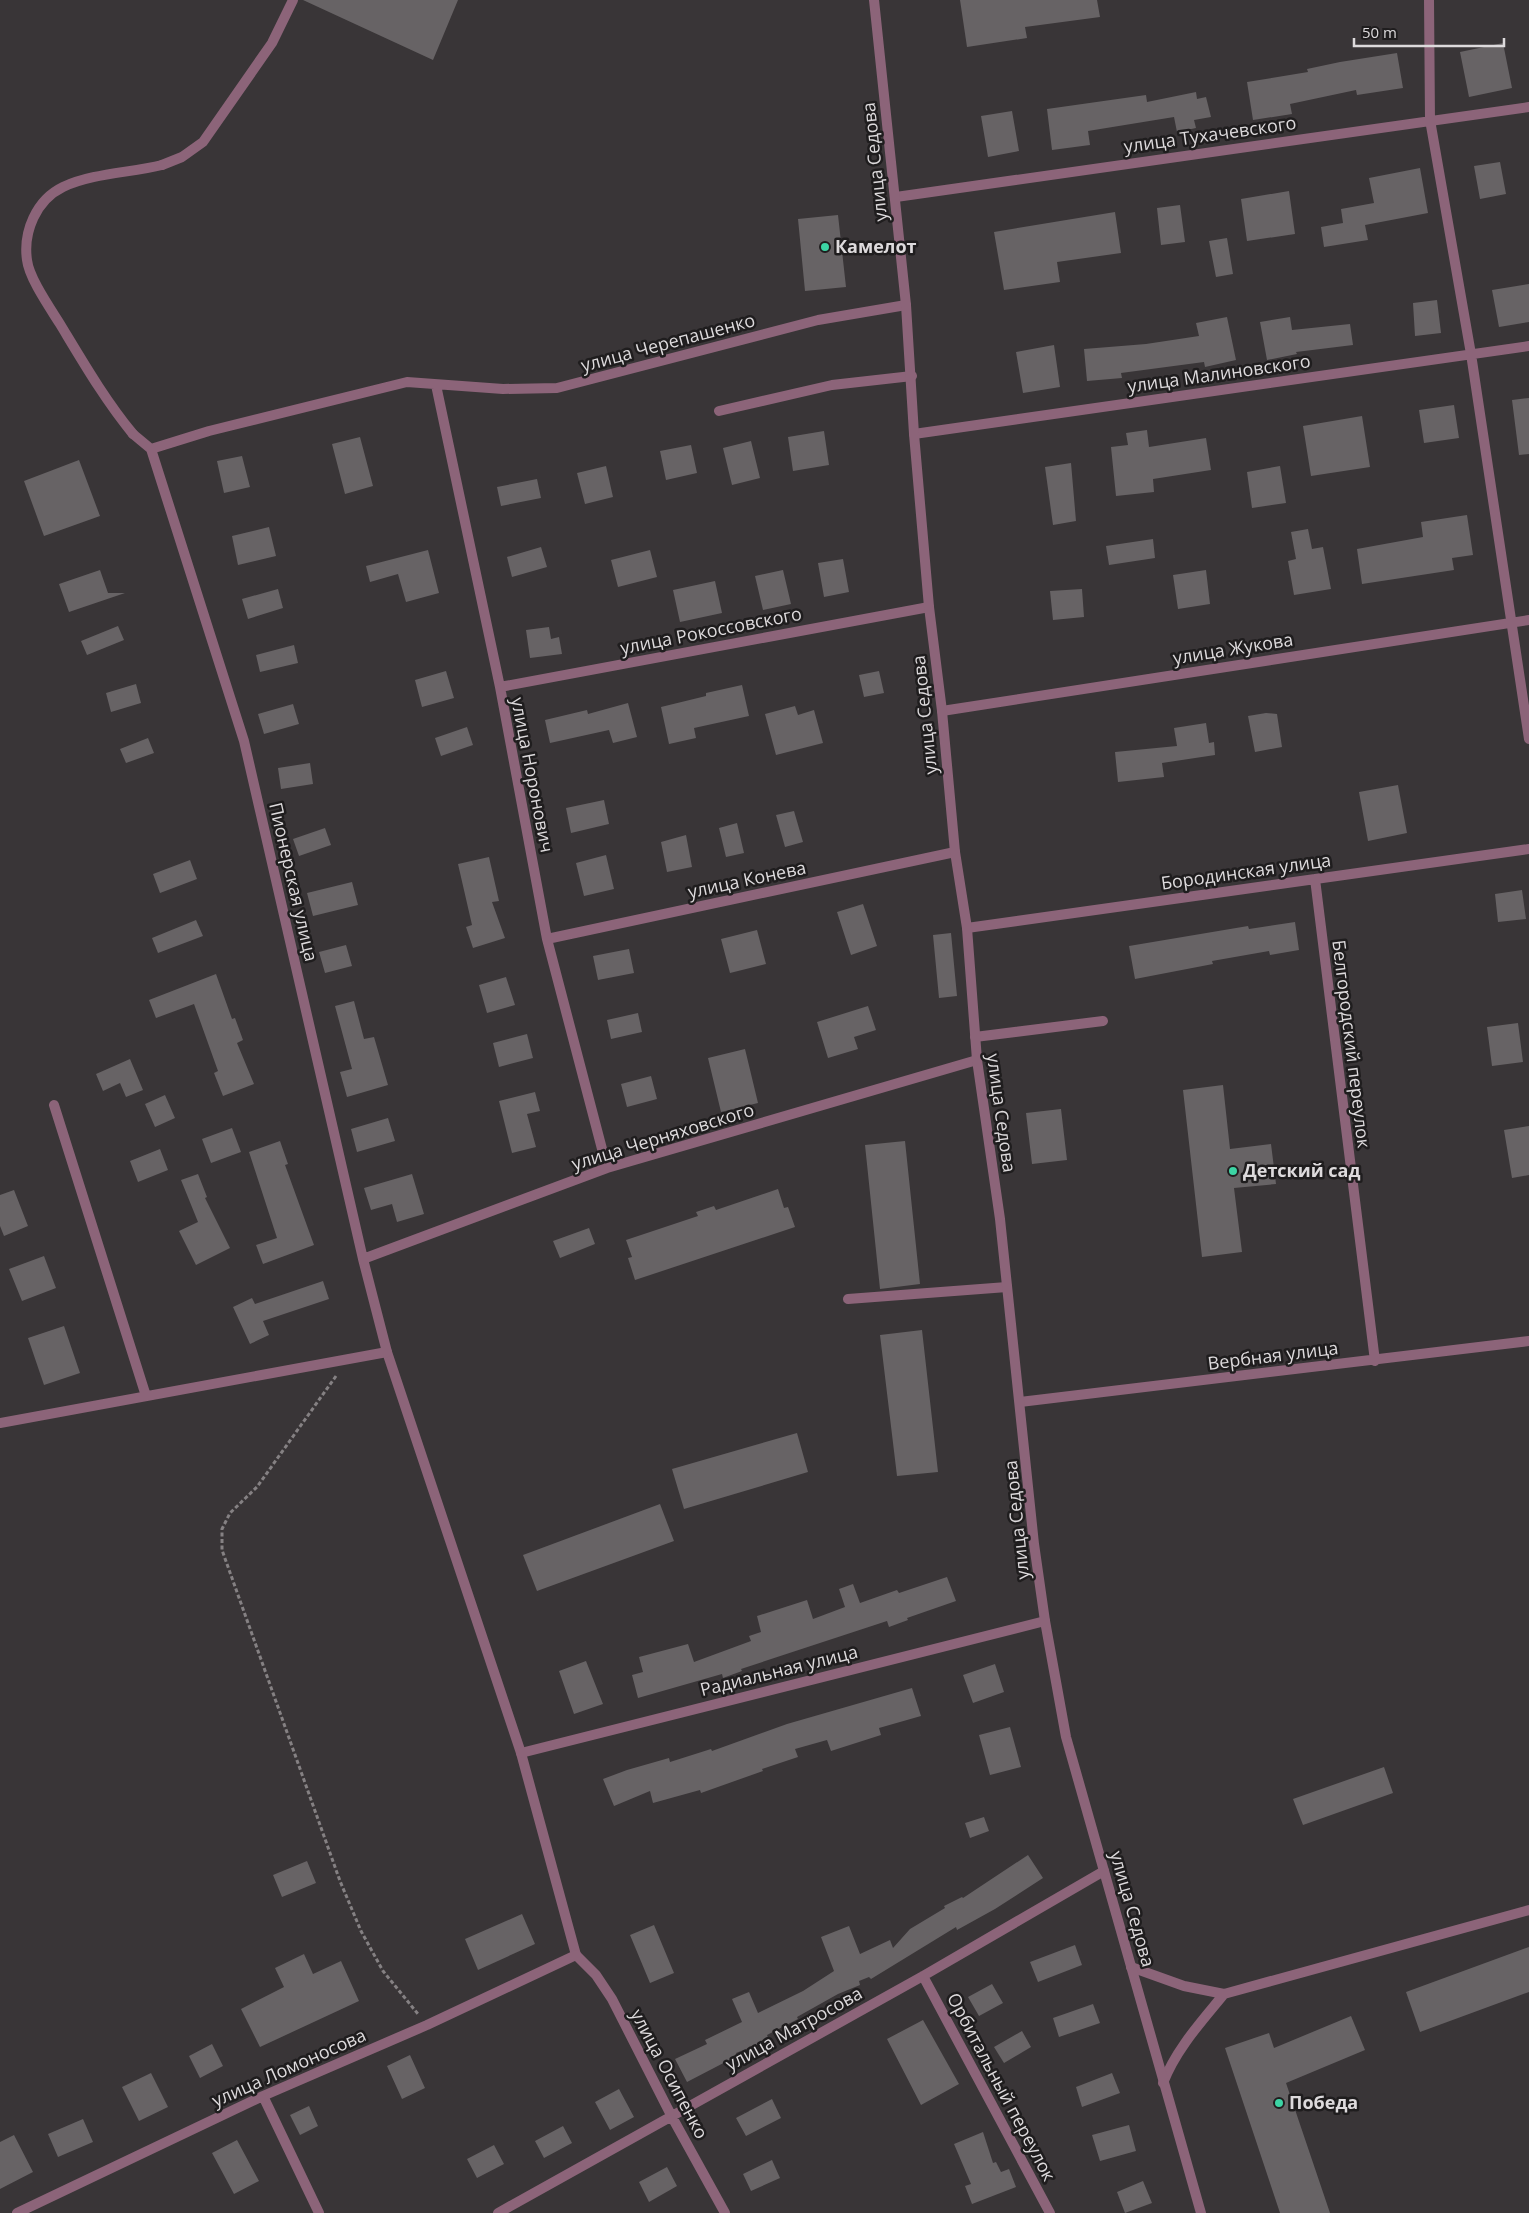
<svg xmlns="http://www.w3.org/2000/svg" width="1529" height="2213" font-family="'Open Sans',sans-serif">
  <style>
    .building { fill: #676365 }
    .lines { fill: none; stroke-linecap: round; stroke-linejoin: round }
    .path { stroke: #858183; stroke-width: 3; stroke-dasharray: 4 2.5; stroke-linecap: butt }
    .service { stroke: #8c6479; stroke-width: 10 }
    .minor { stroke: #8c6479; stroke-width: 10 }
    .tertiary { stroke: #8c6479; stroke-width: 10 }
    .poi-dot { fill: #3cd4a4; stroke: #1f1d1e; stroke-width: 2 }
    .labels { text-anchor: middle; stroke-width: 5; stroke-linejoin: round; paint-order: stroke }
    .street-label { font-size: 18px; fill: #dddadc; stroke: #1f1d1e }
    .poi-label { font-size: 18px; font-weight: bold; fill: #dddadc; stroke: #1f1d1e; text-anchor: start }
  </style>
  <rect width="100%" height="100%" fill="#393537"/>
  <path class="building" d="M303,0H458L433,60Z
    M960,0H1097L1100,17L1025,27L1027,38L967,47Z
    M1503,43L1512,88L1469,97L1460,52Z
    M1397,53L1403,88L1357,95L1356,90L1290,104L1292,114L1253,120L1247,82L1308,72L1307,69L1340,62Z
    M1196,92L1197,99L1206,97L1211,117L1194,120L1196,128L1177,132L1174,117L1088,131L1090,145L1052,150L1047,109L1146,95L1147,102Z
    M1012,111L1019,151L988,157L981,116Z
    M1500,162L1506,194L1480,199L1474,166Z
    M1420,168L1428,213L1365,225L1368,240L1324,247L1321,227L1343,223L1341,209L1374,203L1369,178Z
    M1289,191L1295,234L1247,241L1241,199Z
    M1180,205L1185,242L1161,245L1157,208Z
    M1115,212L1121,253L1057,262L1060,282L1004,290L994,232Z
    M838,215L846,287L805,291L798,219Z
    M1227,238L1233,274L1216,277L1209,241Z
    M1529,284V322L1499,327L1492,290Z
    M1437,300L1441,333L1415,336L1413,303Z
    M1227,317L1236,360L1205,367L1204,362L1121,373L1122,378L1087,381L1084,349L1146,344L1199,336L1196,323Z
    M1290,317L1292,330L1350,324L1353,345L1296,352L1297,354L1267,360L1260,322Z
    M1054,345L1060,387L1023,393L1016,352Z
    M1529,398V454L1519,455L1512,400Z
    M1454,405L1459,438L1424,443L1419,410Z
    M1362,416L1370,467L1311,476L1303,426Z
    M1147,430L1149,447L1206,438L1211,470L1153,479L1154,492L1116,496L1111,447L1128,445L1126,433Z
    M824,431L829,465L793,471L788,437Z
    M360,437L373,486L345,494L332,444Z
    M751,441L760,478L732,485L723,448Z
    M691,445L697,473L666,480L660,451Z
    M242,456L250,487L224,493L217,461Z
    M79,460L100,516L44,536L24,481Z
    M1071,463L1076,521L1053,525L1045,467Z
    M606,466L613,497L585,504L577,473Z
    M1280,466L1286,503L1252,508L1247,472Z
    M537,479L541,498L501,506L497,487Z
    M1467,515L1473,555L1452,558L1454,570L1362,584L1357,549L1423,537L1421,522Z
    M269,527L276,556L238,565L232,536Z
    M1308,529L1312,549L1323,547L1331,589L1294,595L1288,561L1296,559L1291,532Z
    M1153,539L1155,558L1109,565L1106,546Z
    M541,547L547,567L512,577L507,557Z
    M428,550L439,593L406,602L398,574L370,582L366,566Z
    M650,550L657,577L618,587L611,560Z
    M843,559L849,592L824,597L818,563Z
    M100,570L108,593H125L69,612L59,584Z
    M783,570L791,604L763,610L755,576Z
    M1206,570L1210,604L1178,609L1173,575Z
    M715,581L722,613L680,622L673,590Z
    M278,589L283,608L248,619L242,599Z
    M1082,589L1084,617L1053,620L1050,591Z
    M118,626L124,640L87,655L81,641Z
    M549,627L551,639L559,637L562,654L530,658L526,630Z
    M294,645L298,663L260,672L256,655Z
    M446,671L454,698L422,707L415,680Z
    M879,671L884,693L864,697L859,675Z
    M136,684L141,703L111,712L106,693Z
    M742,685L749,716L694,728L696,738L669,744L661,707L706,696V693Z
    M628,703L637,737L613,743L609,730L550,743L545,720L587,710L588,714Z
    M293,704L299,724L264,734L258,714Z
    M795,706L798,715L814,710L823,743L776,755L765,714Z
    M1266,713L1277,714L1282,747L1255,752L1248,716Z
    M1206,723L1209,743L1214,742L1215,755L1162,763L1164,777L1118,782L1115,752L1177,746L1174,728Z
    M467,727L473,745L441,756L435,738Z
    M148,738L154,753L126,763L120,749Z
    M310,763L313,784L281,789L278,768Z
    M1398,785L1407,833L1368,841L1359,792Z
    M604,800L609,824L571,833L566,808Z
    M794,811L803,842L785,847L776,815Z
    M737,823L744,853L726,857L719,828Z
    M325,828L331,845L299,856L293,839Z
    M686,835L692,867L667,872L661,842Z
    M606,855L614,889L584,896L576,863Z
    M489,857L499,901L492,902L505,938L473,948L466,927L472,925L458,864Z
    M190,860L197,879L160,893L153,874Z
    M352,882L358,905L313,916L307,893Z
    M1522,890L1526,919L1498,922L1495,894Z
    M863,904L877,946L851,955L837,912Z
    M196,920L203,936L158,953L152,938Z
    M1295,922L1299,950L1270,955L1269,951L1212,961L1213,964L1135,979L1129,946L1248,926L1249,929Z
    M757,930L766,964L730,973L721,939Z
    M951,933L957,996L939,998L933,935Z
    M346,945L352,966L325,973L319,952Z
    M629,949L634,973L598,980L593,956Z
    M216,974L232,1019L235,1018L243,1040L237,1043L254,1084L223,1096L214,1073L218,1071L194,1004L156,1018L149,1000Z
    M506,977L515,1005L487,1013L479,985Z
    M354,1001L364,1039L374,1037L388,1085L347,1097L340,1072L352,1069L335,1006Z
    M868,1006L876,1030L854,1037L858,1049L828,1058L817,1022Z
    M638,1013L642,1032L611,1039L607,1020Z
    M1518,1023L1523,1062L1492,1066L1487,1027Z
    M527,1034L533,1058L499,1067L493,1043Z
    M745,1049L758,1103L721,1112L708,1058Z
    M130,1059L143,1090L126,1097L120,1083L103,1091L96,1074Z
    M651,1076L657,1099L627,1107L621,1084Z
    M1223,1085L1230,1149L1271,1144L1276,1184L1234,1188L1242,1252L1202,1257L1183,1090Z
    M535,1092L540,1111L527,1114L536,1147L512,1153L499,1101Z
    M165,1095L175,1118L155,1127L145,1104Z
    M1061,1109L1067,1160L1032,1164L1026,1113Z
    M388,1118L395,1141L357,1152L351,1129Z
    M1529,1126V1175L1512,1178L1504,1130Z
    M232,1128L241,1152L211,1163L202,1139Z
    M280,1141L288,1164L285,1165L314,1245L263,1264L256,1245L277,1238L249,1152Z
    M905,1141L920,1284L880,1289L865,1145Z
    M160,1149L168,1170L138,1182L130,1161Z
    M198,1174L207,1197L205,1198L230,1248L196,1265L179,1231L198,1222L181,1180Z
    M412,1174L424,1214L397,1222L392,1204L371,1210L364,1188Z
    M778,1189L784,1208L788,1207L795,1227L635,1280L628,1258L632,1257L626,1240L698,1216L696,1212L714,1206L716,1210Z
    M14,1190L28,1226L4,1236L0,1226V1195Z
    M589,1228L595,1244L560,1258L553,1241Z
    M44,1256L56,1288L22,1301L9,1269Z
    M323,1281L329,1299L263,1321L269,1335L250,1344L233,1307L252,1298L255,1304Z
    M64,1326L80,1373L44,1385L28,1338Z
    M922,1330L938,1472L897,1476L880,1335Z
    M797,1433L808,1472L684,1509L672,1469Z
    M660,1504L674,1541L537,1591L523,1555Z
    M947,1577L956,1601L907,1618L908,1620L889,1627L887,1621L741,1669L742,1671L723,1678L722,1674L638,1698L632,1675L643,1672L639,1657L688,1644L694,1662L751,1641L749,1636L761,1632L757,1616L807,1600L813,1619L845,1607L839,1589L853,1584L860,1603L897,1590L899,1593Z
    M586,1661L603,1704L574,1714L559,1671Z
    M995,1664L1004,1692L973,1703L963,1675Z
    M912,1688L921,1716L879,1728L881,1735L831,1751L827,1740L795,1749L798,1757L762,1769L763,1771L701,1793L700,1790L653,1803L650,1791L614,1806L603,1779L627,1770L669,1758L670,1762L711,1749L712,1751L787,1724Z
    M1010,1727L1021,1767L990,1775L979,1735Z
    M1384,1767L1393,1793L1303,1825L1293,1799Z
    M984,1817L989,1831L970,1838L965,1823Z
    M1028,1855L1043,1878L995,1909L957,1930L956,1927L871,1979L869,1977L859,1981L860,1985L838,1994L797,2017L798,2019L767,2035L769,2040L736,2053L737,2056L687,2082L675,2059L707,2044L705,2040L742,2022L732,1999L749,1992L758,2013L803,1991L834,1971L821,1937L849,1926L860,1954L890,1940L893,1948L910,1929L945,1908L944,1906L962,1897L963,1898Z
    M307,1861L316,1883L282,1897L273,1875Z
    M522,1914L535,1944L478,1970L465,1939Z
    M654,1925L674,1973L650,1983L630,1935Z
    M1075,1945L1082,1965L1038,1982L1030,1962Z
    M1529,1947V1992L1420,2032L1406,1992Z
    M304,1954L313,1974L341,1961L359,2001L260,2047L241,2009L284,1987L275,1968Z
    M992,1984L1003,2003L979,2016L968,1997Z
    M1093,2004L1100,2023L1059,2037L1053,2018Z
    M1351,2016L1365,2050L1286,2083L1330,2213H1280L1225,2048L1269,2033L1274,2048Z
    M923,2020L959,2084L921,2105L887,2039Z
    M1022,2031L1031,2047L1004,2063L994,2047Z
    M212,2044L223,2066L200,2078L189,2056Z
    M410,2055L425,2088L402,2099L387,2066Z
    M151,2073L168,2107L139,2121L122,2087Z
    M1112,2073L1120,2093L1082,2107L1076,2087Z
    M619,2089L634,2117L610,2130L595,2102Z
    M772,2099L781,2118L746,2136L736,2118Z
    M309,2106L318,2126L300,2135L290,2115Z
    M83,2119L93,2142L58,2157L48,2134Z
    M1129,2125L1136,2151L1100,2161L1092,2135Z
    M563,2126L572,2143L544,2158L535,2141Z
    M983,2132L993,2163L996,2162L1001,2172L1009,2169L1016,2187L972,2204L965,2186L971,2184L954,2144Z
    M14,2135L33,2172L0,2189V2142Z
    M237,2140L259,2181L234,2194L212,2153Z
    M494,2145L504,2164L477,2178L467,2159Z
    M772,2160L780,2178L751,2191L743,2174Z
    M667,2167L677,2186L649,2202L639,2182Z
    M1143,2181L1152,2203L1125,2213L1117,2192Z"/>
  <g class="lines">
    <path class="path" d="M336,1376L257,1487L230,1513L222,1529V1550L340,1881L361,1931L383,1971L418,2014"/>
    <path class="service" d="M133,434C105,400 83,362 60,324C50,308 29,278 27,260C23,232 36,200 63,187C93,173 130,173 162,165
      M975,1037L1103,1021
      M848,1299L1007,1287
      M387,1352L521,1753L576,1955"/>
    <path class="minor" d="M1429,0L1430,120L1471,354L1529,739
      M162,165L182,157L203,142L272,43L293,0
      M896,197L1529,107
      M436,385L500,687L547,939L607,1168
      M719,411L832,385L912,376
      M914,434L1529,346
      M151,449L209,431L407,382L503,389L557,388L818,320L906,305
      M500,687L929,607
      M942,711L1529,620
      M1315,879L1375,1361
      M967,928L1529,849
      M547,939L955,852
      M54,1105L146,1396
      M363,1259L607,1168L977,1060
      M1020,1402L1529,1341
      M0,1423L387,1352L363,1259L244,741L151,449L133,434
      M521,1753L1045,1621
      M1131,1967L1184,1986L1224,1994L1529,1910
      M923,1976L1050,2213
      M1163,2083C1176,2049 1202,2021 1224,1994
      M263,2096L319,2213
      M17,2213L263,2096L427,2025L576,1955L596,1975L612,1999L672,2117L725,2213
      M498,2213L923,1976L1104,1871"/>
    <path class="tertiary" d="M874,0L906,305L914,434L929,607L942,711L955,852L967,928L977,1060L1000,1219L1034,1544L1045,1621L1066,1737L1201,2213"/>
  </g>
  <g class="poi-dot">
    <circle cx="825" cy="247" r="5"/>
    <circle cx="1233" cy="1171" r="5"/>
    <circle cx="1279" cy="2103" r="5"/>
  </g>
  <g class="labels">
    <g class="street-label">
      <text transform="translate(1210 135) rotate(-8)" y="6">улица Тухачевского</text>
      <text transform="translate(875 162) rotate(-96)" y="6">улица Седова</text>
      <text transform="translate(668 343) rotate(-15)" y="6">улица Черепашенко</text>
      <text transform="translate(1219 374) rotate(-8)" y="6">улица Малиновского</text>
      <text transform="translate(711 631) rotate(-11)" y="6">улица Рокоссовского</text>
      <text transform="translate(1233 649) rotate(-9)" y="6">улица Жукова</text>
      <text transform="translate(925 715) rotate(-96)" y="6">улица Седова</text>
      <text transform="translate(532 775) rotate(79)" y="6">улица Норонович</text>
      <text transform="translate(1246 872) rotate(-8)" y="6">Бородинская улица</text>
      <text transform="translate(747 880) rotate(-12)" y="6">улица Конева</text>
      <text transform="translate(293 882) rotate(77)" y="6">Пионерская улица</text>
      <text transform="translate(1351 1044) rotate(83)" y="6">Белгородский переулок</text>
      <text transform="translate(1001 1113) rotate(82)" y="6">улица Седова</text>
      <text transform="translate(663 1137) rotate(-17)" y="6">улица Черняховского</text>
      <text transform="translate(1273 1356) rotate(-7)" y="6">Вербная улица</text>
      <text transform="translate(1017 1520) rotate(-96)" y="6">улица Седова</text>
      <text transform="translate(779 1671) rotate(-14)" y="6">Радиальная улица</text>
      <text transform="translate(1132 1909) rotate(74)" y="6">улица Седова</text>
      <text transform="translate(794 2029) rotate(-29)" y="6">улица Матросова</text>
      <text transform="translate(289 2068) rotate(-24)" y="6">улица Ломоносова</text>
      <text transform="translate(669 2074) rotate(62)" y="6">улица Осипенко</text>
      <text transform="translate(1001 2087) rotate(62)" y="6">Орбитальный переулок</text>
    </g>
    <g class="poi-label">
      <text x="835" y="253">Камелот</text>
      <text x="1243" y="1177">Детский сад</text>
      <text x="1289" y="2109">Победа</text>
    </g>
  </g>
  <path d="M1354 38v8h150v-8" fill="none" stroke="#dddadc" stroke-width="2.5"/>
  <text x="1362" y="38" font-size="15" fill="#dddadc" stroke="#1f1d1e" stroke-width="4" paint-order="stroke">50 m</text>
</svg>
